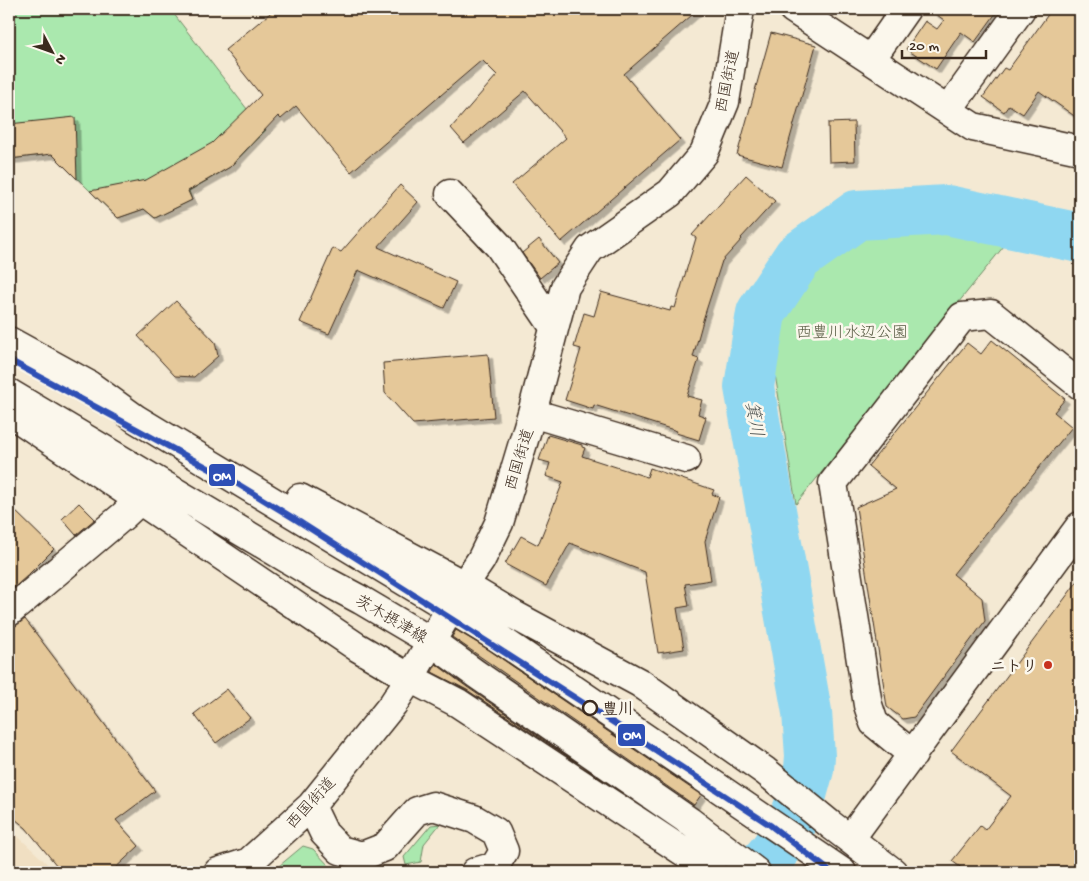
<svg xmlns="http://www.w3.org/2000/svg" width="1089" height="881" font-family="'Gochi Hand','Klee One',sans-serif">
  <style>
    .built { fill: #f0dfc2 }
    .green { fill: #aae8ae; stroke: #728966 }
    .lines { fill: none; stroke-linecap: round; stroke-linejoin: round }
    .river { stroke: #8fd7f1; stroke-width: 50 }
    .building { fill: #e5c899; stroke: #3b2a1e; filter: url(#shadow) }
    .minor-casing { stroke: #3b2a1e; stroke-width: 31 }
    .major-casing { stroke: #3b2a1e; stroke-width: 31 }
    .minor { stroke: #fbf7ec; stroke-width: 28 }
    .major { stroke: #fbf7ec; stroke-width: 28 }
    .metro-1-casing { stroke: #fbf7ec; stroke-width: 10 }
    .metro-1 { stroke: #2e4fb5; stroke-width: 6 }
    .poi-dot { fill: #c8321e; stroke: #fbf7ec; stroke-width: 2 }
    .stop-dot { fill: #fbf7ec; stroke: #3b2a1e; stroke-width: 2.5 }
    .labels { text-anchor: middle; stroke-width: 5; stroke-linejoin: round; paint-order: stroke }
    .street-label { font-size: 16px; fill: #3b2a1e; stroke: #fbf7ec }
    .park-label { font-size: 16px; fill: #575a42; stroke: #fbf7ec }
    .poi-label { font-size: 16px; font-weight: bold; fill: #3b2a1e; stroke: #fbf7ec; text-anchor: end }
    .stop-label { font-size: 16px; font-weight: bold; fill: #3b2a1e; stroke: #fbf7ec; text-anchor: start }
    .water-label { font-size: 18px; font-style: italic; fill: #505553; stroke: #fbf7ec }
    .line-badge { stroke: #fbf7ec; stroke-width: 2 }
    .badge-label { font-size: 14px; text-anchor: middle; font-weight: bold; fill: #fff }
  </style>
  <defs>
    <filter id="shadow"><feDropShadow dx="4.5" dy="4.5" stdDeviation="0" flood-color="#0004"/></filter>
  </defs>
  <rect width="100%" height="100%" fill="#f4e9d3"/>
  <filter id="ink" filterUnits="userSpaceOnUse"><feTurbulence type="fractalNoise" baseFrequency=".02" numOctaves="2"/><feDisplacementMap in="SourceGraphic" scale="10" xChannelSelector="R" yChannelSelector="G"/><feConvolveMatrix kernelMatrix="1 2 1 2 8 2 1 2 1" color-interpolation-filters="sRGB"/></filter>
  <g filter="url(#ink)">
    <path class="built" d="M9,828L56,872H9Z"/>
    <path class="green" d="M9,9H170L247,109L266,130L230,167L189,191L192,200L155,218L144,209L118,218L52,154L9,159Z
      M865,224L931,229L1004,246L796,504L774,368L778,333L795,297L826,263Z
      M440,824L424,844L421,862L406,865L404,857L431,825Z
      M303,846L313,849L332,869L340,872H278L279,866Z"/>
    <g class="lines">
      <path class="river" d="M754,872L762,866L773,853L789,829L798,809L809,769L810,756L807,712L749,387L761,313L798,257L857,215L947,210L1080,238"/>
    </g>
    <path class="building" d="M275,9H699L624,74L680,140L561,242L512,184L566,138L525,91L464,143L451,128L497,75L482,60L351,172L296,106L281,119L278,116L230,167L188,191L192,200L155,218L144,209L118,218L90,191L146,180L212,143L261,95L225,50Z
      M929,9H999L975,42L961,32L936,69L906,49L925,21L937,29L944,20Z
      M1052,9H1080V120L1039,91L1023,114L1009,105L1004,112L983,97L1004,68L1008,70Z
      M771,33L816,45L782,167L737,155Z
      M75,117L77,179L52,154L9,159V124Z
      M854,122L855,161L829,162L828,123Z
      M746,175L775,201L741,238L742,239L722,261L704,317L693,357L699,359L687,396L702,400L698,414L706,417L699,440L676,433L677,431L594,405L593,409L565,400L581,349L574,347L584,313L594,316L601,292L670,311L671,307L675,308L696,238L692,235Z
      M400,185L418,202L378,247L456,282L444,308L358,270L329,334L300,322L333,248L341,252Z
      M539,239L558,263L540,278L522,253Z
      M176,301L215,342L218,356L194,377L175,376L138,336Z
      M992,340L1065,399L1054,412L1072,427L953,574L982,598L985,621L914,717L903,719L887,707L856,507L896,489L868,466L967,343L981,354Z
      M488,354L494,417L413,424L385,393L383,363Z
      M548,435L582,445V447L585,448L582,456L647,477L650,468L714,490L712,494L719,497L705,541L711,580L685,584L689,606L677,608L684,649L658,653L645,572L570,543L546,586L505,564L521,536L538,545L563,482L546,476L550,463L539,460Z
      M79,503L95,519L76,535L62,519Z
      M9,505L54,549L27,576L9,592Z
      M1080,578V872H967L952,861L980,826L985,830L1011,796L951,751Z
      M25,619L155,791L116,820L139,846L111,872H62L26,828L9,814V631Z
      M456,630L489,650L701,795L694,805L452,637Z
      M436,664L467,687L579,764L467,690L432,672Z
      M227,689L250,718L216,743L194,714Z"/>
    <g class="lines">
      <g class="minor-casing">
        <path id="minor" d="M793,9L973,127L1080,150
          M871,59L906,9
          M948,110L1021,9
          M450,194L499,246L554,327
          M532,413L686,459
          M9,612L123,516L140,500
          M913,755L874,723L868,705L833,483L962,317L991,314L1080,385
          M311,806L324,833L340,850L362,856L385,847L417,811L433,806L474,819L496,832L504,851L495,866L475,872
          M850,839L1080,526
          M218,872L249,862L311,806L393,704L410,678L464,585L481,560L499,523L532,413L565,287L590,249L670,193L704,153L725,102L740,9"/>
      </g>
      <g class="major-casing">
        <path id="major" d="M9,341L89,385L136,419L497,637L842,872
          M9,393L318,577L361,600L432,642L476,674L689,821L756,872
          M19,419L357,647L410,678L458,703L690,856L712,872
          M300,498L464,585L514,615L640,683L765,771L831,825L893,872"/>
      </g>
      <use href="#minor" class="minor"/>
      <use href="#major" class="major"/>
      <g class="metro-1-casing">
        <path id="metro-1" d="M9,360L236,483L295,519L588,706L770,825L831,872"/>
      </g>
      <use href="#metro-1" class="metro-1"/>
    </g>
  </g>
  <circle class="poi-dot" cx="1048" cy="665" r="5"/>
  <circle class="stop-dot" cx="590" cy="708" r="7"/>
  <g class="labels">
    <g class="street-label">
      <text transform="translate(726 81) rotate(-78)" y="6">西国街道</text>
      <text transform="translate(518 459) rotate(-73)" y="6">西国街道</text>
      <text transform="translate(392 618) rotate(30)" y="6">茨木摂津線</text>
      <text transform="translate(310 802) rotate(-47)" y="6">西国街道</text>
    </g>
    <g class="park-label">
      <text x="852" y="337">西豊川水辺公園</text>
    </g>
    <g class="poi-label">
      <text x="1038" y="671">ニトリ</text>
    </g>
    <g class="stop-label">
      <text x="602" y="714">豊川</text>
    </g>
    <g class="water-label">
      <text transform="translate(755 419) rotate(80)" y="6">箕川</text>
    </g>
  </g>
  <g class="line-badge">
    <rect x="208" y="463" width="28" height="24" rx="5" fill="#2e4fb5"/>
    <rect x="617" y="723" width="29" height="24" rx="5" fill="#2e4fb5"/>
  </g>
  <g class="badge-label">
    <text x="222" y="480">OM</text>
    <text x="632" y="739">OM</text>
  </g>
  <rect width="1089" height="881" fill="none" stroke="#fbf7ec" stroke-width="30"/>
  <rect x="15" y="15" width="1059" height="851" fill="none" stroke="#3b2a1e" stroke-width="2" filter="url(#ink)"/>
  <g transform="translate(52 52) rotate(131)" stroke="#fbf7ec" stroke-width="4" paint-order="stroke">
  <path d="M0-4L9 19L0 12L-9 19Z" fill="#3b2a1e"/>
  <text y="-8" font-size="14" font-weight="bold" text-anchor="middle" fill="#3b2a1e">N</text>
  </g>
  <path d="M902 50v8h84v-8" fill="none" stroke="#3b2a1e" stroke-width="2.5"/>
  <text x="909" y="50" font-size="15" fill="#3b2a1e" stroke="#fbf7ec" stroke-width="4" paint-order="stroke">20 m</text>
</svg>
